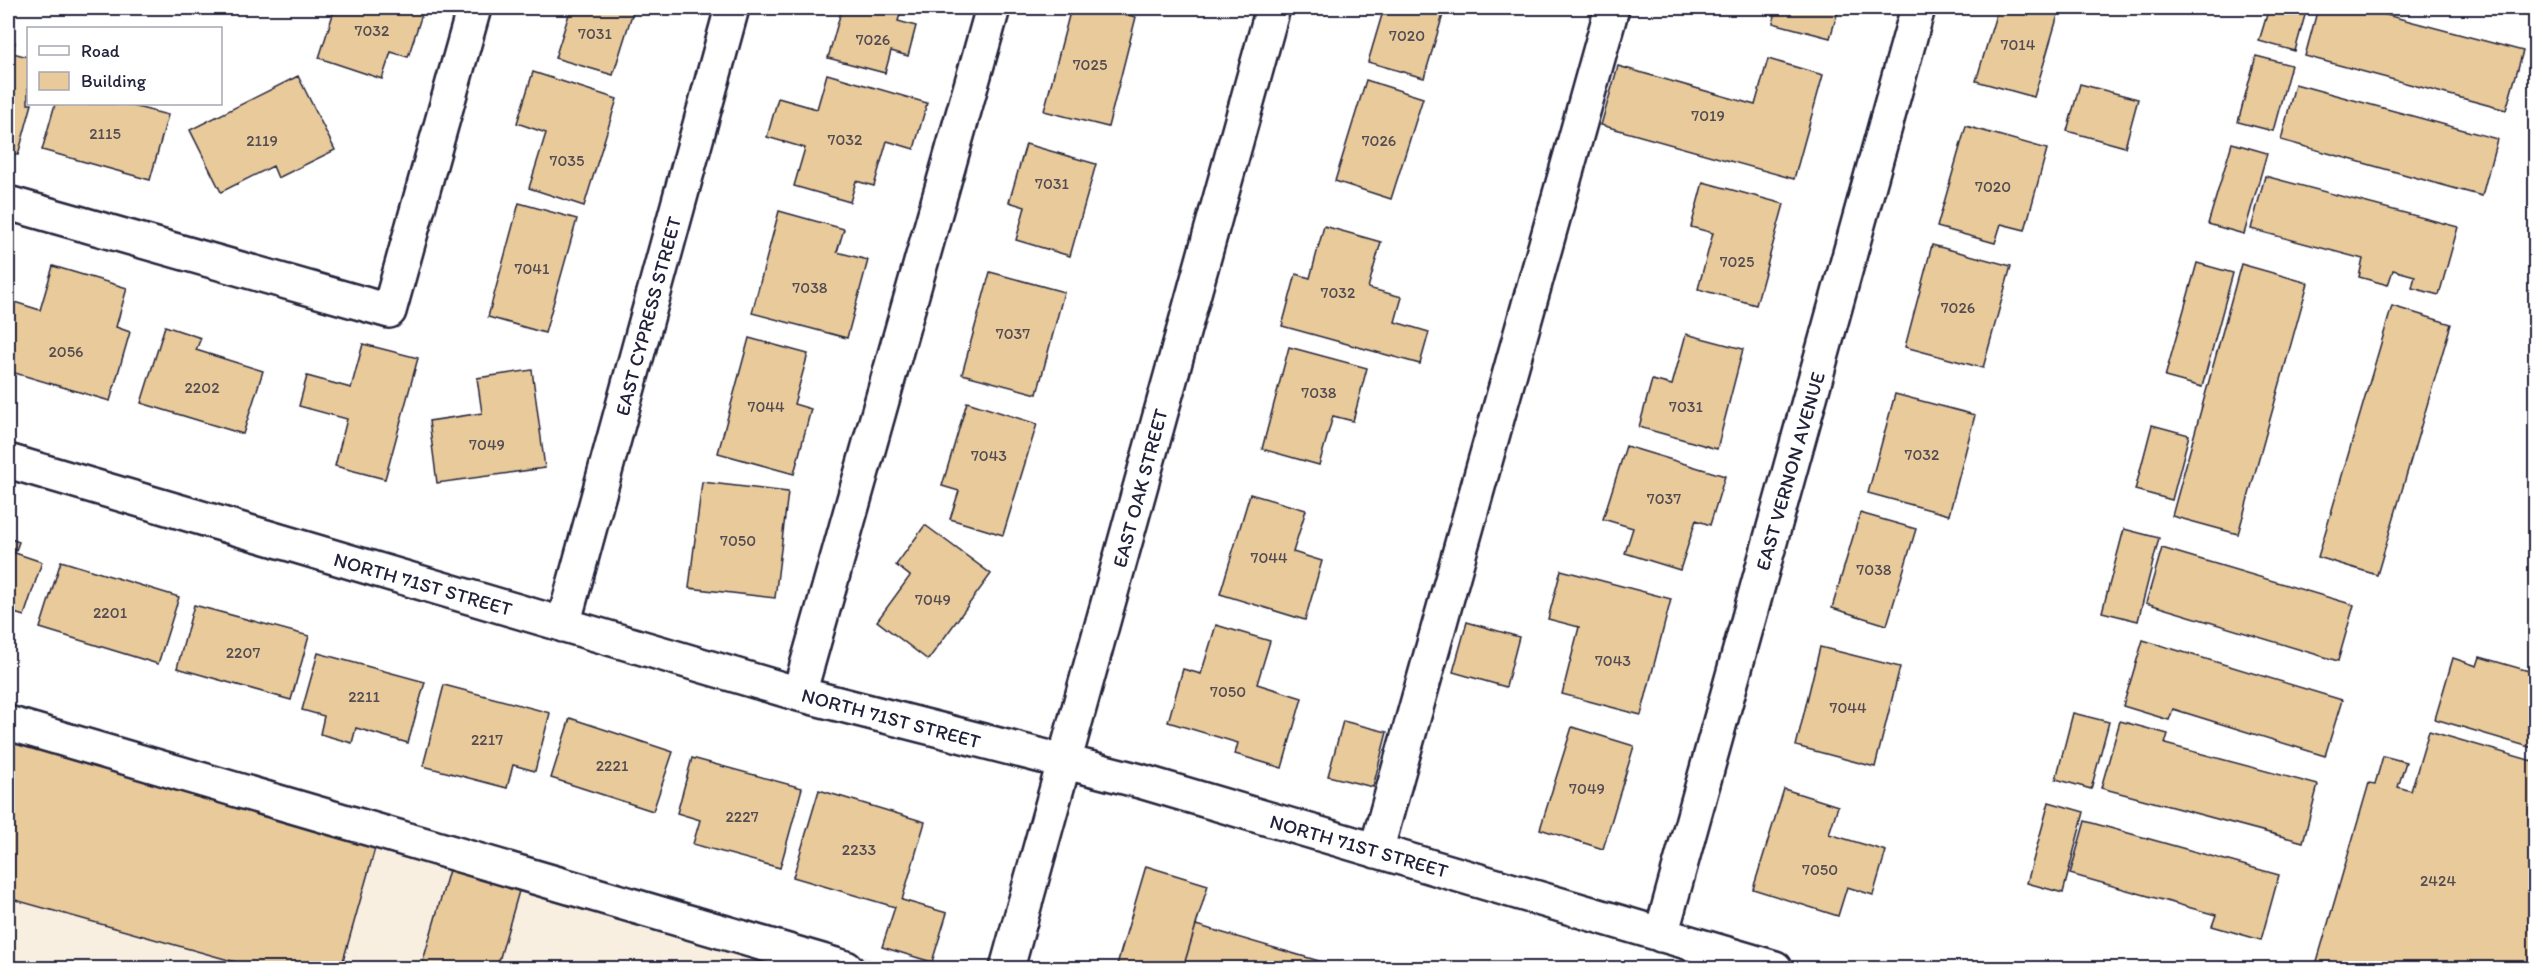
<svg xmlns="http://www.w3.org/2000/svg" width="2543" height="976" font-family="Itim,sans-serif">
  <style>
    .built { fill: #f8efe1 }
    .building { fill: #e8ca9b; stroke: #22223b; stroke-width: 1.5 }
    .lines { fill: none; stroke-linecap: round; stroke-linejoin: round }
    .minor-casing { stroke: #22223b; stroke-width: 38 }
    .minor { stroke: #fff; stroke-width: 33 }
    .labels { text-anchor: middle; stroke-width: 6; stroke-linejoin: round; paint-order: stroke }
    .number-label { font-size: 16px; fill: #544c53 }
    .street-label { font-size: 20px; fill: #22223b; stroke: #fff }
  </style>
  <rect width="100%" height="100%" fill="#fff"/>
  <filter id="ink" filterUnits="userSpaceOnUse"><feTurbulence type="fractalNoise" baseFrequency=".0167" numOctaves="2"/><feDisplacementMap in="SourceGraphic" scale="12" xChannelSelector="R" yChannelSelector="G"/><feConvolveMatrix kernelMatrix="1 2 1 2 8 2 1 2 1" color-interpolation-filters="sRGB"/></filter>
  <g filter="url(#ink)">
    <path class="built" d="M8,705L902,968H8Z"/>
    <path class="building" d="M335,8H424L408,57L391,52L382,79L319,58Z
      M571,8H634L613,75L555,58Z
      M842,8H902L898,21L916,26L908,56L891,51L885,73L828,58Z
      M1071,8H1101L1136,17L1108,127L1044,111Z
      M1384,8H1445L1424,78L1368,62Z
      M1777,8H1839L1830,38L1773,23Z
      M1998,8H2060L2034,97L1976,81Z
      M2269,8H2307L2295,51L2259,41Z
      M2318,8H2360L2523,51L2506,110L2305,56Z
      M8,40L15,42L13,53L28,57V104H32L18,155L8,152Z
      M2256,56L2291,65L2273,131L2238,122Z
      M1768,59L1823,75L1794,179L1601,125L1618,66L1755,105Z
      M533,72L617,99L584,206L529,188L546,133L517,123Z
      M827,74L927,103L914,149L887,141L874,186L856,181L850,202L794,186L805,148L767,137L778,98L817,109Z
      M298,76L335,150L278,178L273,166L221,192L190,130Z
      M1366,80L1423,98L1391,199L1335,181Z
      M2080,84L2138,99L2125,147L2067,131Z
      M2295,84L2497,139L2482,196L2281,140Z
      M55,104H125L168,115L150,180L42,150Z
      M1966,126L2047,149L2025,230L2001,224L1995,243L1937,227Z
      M2232,143L2267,153L2244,234L2208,224Z
      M1026,144L1096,164L1070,256L1016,240L1025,207L1009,202Z
      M2265,176L2458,227L2439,295L2412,288L2415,276L2393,270L2388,285L2359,277L2363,259L2251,229Z
      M1703,182L1784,204L1756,305L1698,289L1713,233L1691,227Z
      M519,203L577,219L545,333L488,317Z
      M779,211L844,229L837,252L868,260L847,338L752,313Z
      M1324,226L1381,242L1368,288L1402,297L1395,322L1429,332L1420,364L1282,326L1296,274L1310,278Z
      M1932,245L2011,266L1983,368L1905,347Z
      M2197,263L2233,273L2202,387L2165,377Z
      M2241,264L2308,283L2238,534L2172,516Z
      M53,266L127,288L116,327L130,332L110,401L8,371V300L40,310Z
      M990,272L1064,292L1037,394L962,374Z
      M2392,306L2451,324L2377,575L2318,557Z
      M165,326L201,338L196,350L263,371L243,434L141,403Z
      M1686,334L1743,349L1717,449L1639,427L1652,380L1672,385Z
      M749,338L808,354L794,404L811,409L794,474L718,453Z
      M363,344L418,358L385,479L335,466L347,419L299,406L307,376L351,388Z
      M1289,347L1367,368L1353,421L1333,416L1319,465L1262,449Z
      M532,370L545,468L437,483L429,421L482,413L477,378Z
      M1895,394L1975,415L1949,515L1868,493Z
      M967,402L1037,424L1003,535L950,519L959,491L942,486Z
      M2152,425L2189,435L2172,500L2135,490Z
      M1626,446L1725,476L1710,525L1696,520L1680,570L1625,553L1633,528L1603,519Z
      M702,482L788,492L775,598L689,588Z
      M1250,494L1306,510L1293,552L1322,561L1305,620L1220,594Z
      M1860,513L1916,529L1887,625L1832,608Z
      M925,525L991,574L928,660L877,621L910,576L896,565Z
      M2124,529L2159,538L2138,621L2102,612Z
      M8,538L19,542L15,553L42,562L24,616L8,611Z
      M2162,548L2354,605L2338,661L2146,603Z
      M61,561L179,597L158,664L40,628Z
      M1561,570L1671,599L1641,715L1562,694L1579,627L1548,619Z
      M194,605L309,636L291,700L177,668Z
      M1467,622L1519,637L1506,687L1453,672Z
      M1216,625L1270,641L1257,684L1302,698L1282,768L1235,754L1238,743L1168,722L1183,669L1201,674Z
      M2143,640L2342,700L2325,756L2173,709L2169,720L2123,706Z
      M1820,647L1900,667L1875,767L1796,746Z
      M318,653L425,682L408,743L356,728L352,743L320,734L324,716L302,710Z
      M2480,657L2536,673V749L2435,719L2453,658L2477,666Z
      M444,685L550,713L535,771L513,765L507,788L423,766Z
      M2073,713L2109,722L2091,789L2056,779Z
      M570,718L673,752L653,811L551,778Z
      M1343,721L1387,732L1373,787L1328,776Z
      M2120,721L2168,734L2165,744L2318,785L2303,842L2101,788Z
      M1572,727L1634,746L1603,849L1540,829Z
      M2429,731L2536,762V968H2315L2369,783L2375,784L2383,756L2406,762L2398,787L2411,791Z
      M10,741L376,845L341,968H257L8,898V750Z
      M692,758L802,788L780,868L693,844L700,820L677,813Z
      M1784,789L1838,806L1829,834L1886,851L1873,895L1847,887L1838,916L1753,889Z
      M819,790L925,822L902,900L947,913L932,962L882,947L895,907L793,877Z
      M2049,802L2084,812L2063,893L2027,883Z
      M2085,821L2279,875L2261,940L2212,926L2216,915L2070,874Z
      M1146,866L1208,885L1183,968H1116Z
      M449,870L519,891L497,968H421Z
      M1196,925L1343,968H1183Z"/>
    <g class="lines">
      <g class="minor-casing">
        <path id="minor" d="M8,203L389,311L474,8
          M8,461L799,694L1140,781L1775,968
          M563,625L732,8
          M799,694L993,8
          M8,723L846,968
          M1376,851L1612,8
          M1661,935L1918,8
          M1007,968L1273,8"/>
      </g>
      <use href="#minor" class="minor"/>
    </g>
  </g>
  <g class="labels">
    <g class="number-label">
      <text x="372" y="36">7032</text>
      <text x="595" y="39">7031</text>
      <text x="1407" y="41">7020</text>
      <text x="873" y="45">7026</text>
      <text x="2018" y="50">7014</text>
      <text x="1090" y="70">7025</text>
      <text x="1708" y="121">7019</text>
      <text x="105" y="139">2115</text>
      <text x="845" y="145">7032</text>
      <text x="262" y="146">2119</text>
      <text x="1379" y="146">7026</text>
      <text x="567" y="166">7035</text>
      <text x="1052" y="189">7031</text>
      <text x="1993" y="192">7020</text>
      <text x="1737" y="267">7025</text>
      <text x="532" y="274">7041</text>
      <text x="810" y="293">7038</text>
      <text x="1338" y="298">7032</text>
      <text x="1958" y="313">7026</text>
      <text x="1013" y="339">7037</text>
      <text x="66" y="357">2056</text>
      <text x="202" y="393">2202</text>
      <text x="1319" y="398">7038</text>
      <text x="766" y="412">7044</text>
      <text x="1686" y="412">7031</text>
      <text x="487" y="450">7049</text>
      <text x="1922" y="460">7032</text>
      <text x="989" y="461">7043</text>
      <text x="1664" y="504">7037</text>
      <text x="738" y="546">7050</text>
      <text x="1269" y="563">7044</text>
      <text x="1874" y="575">7038</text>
      <text x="933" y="605">7049</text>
      <text x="110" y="618">2201</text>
      <text x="243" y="658">2207</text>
      <text x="1613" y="666">7043</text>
      <text x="1228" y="697">7050</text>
      <text x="364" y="702">2211</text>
      <text x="1848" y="713">7044</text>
      <text x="487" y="745">2217</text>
      <text x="612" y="771">2221</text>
      <text x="1587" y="794">7049</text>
      <text x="742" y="822">2227</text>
      <text x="859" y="855">2233</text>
      <text x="1820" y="875">7050</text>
      <text x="2438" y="886">2424</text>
    </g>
    <g class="street-label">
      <text transform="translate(648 316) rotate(-75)" y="7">EAST CYPRESS STREET</text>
      <text transform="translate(1790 471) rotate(-74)" y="7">EAST VERNON AVENUE</text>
      <text transform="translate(1140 488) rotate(-75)" y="7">EAST OAK STREET</text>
      <text transform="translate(423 584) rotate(16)" y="7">NORTH 71ST STREET</text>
      <text transform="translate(891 718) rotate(15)" y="7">NORTH 71ST STREET</text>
      <text transform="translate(1359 846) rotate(16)" y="7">NORTH 71ST STREET</text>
    </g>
  </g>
  <rect width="2543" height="976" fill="none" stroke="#fff" stroke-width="30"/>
  <rect x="15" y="15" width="2513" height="946" fill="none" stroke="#22223b" stroke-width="2" filter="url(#ink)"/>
  <rect x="27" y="27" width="195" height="78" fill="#ffffff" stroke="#a7a7b1" stroke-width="1.5"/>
  <rect x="39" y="46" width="30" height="9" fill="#ffffff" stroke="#a7a7b1" stroke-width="1.5"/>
  <text x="81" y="57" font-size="18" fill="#22223b">Road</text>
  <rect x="39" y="72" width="30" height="18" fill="#e8ca9b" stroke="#a7a7b1" stroke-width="1.5"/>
  <text x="81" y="87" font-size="18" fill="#22223b">Building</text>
</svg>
